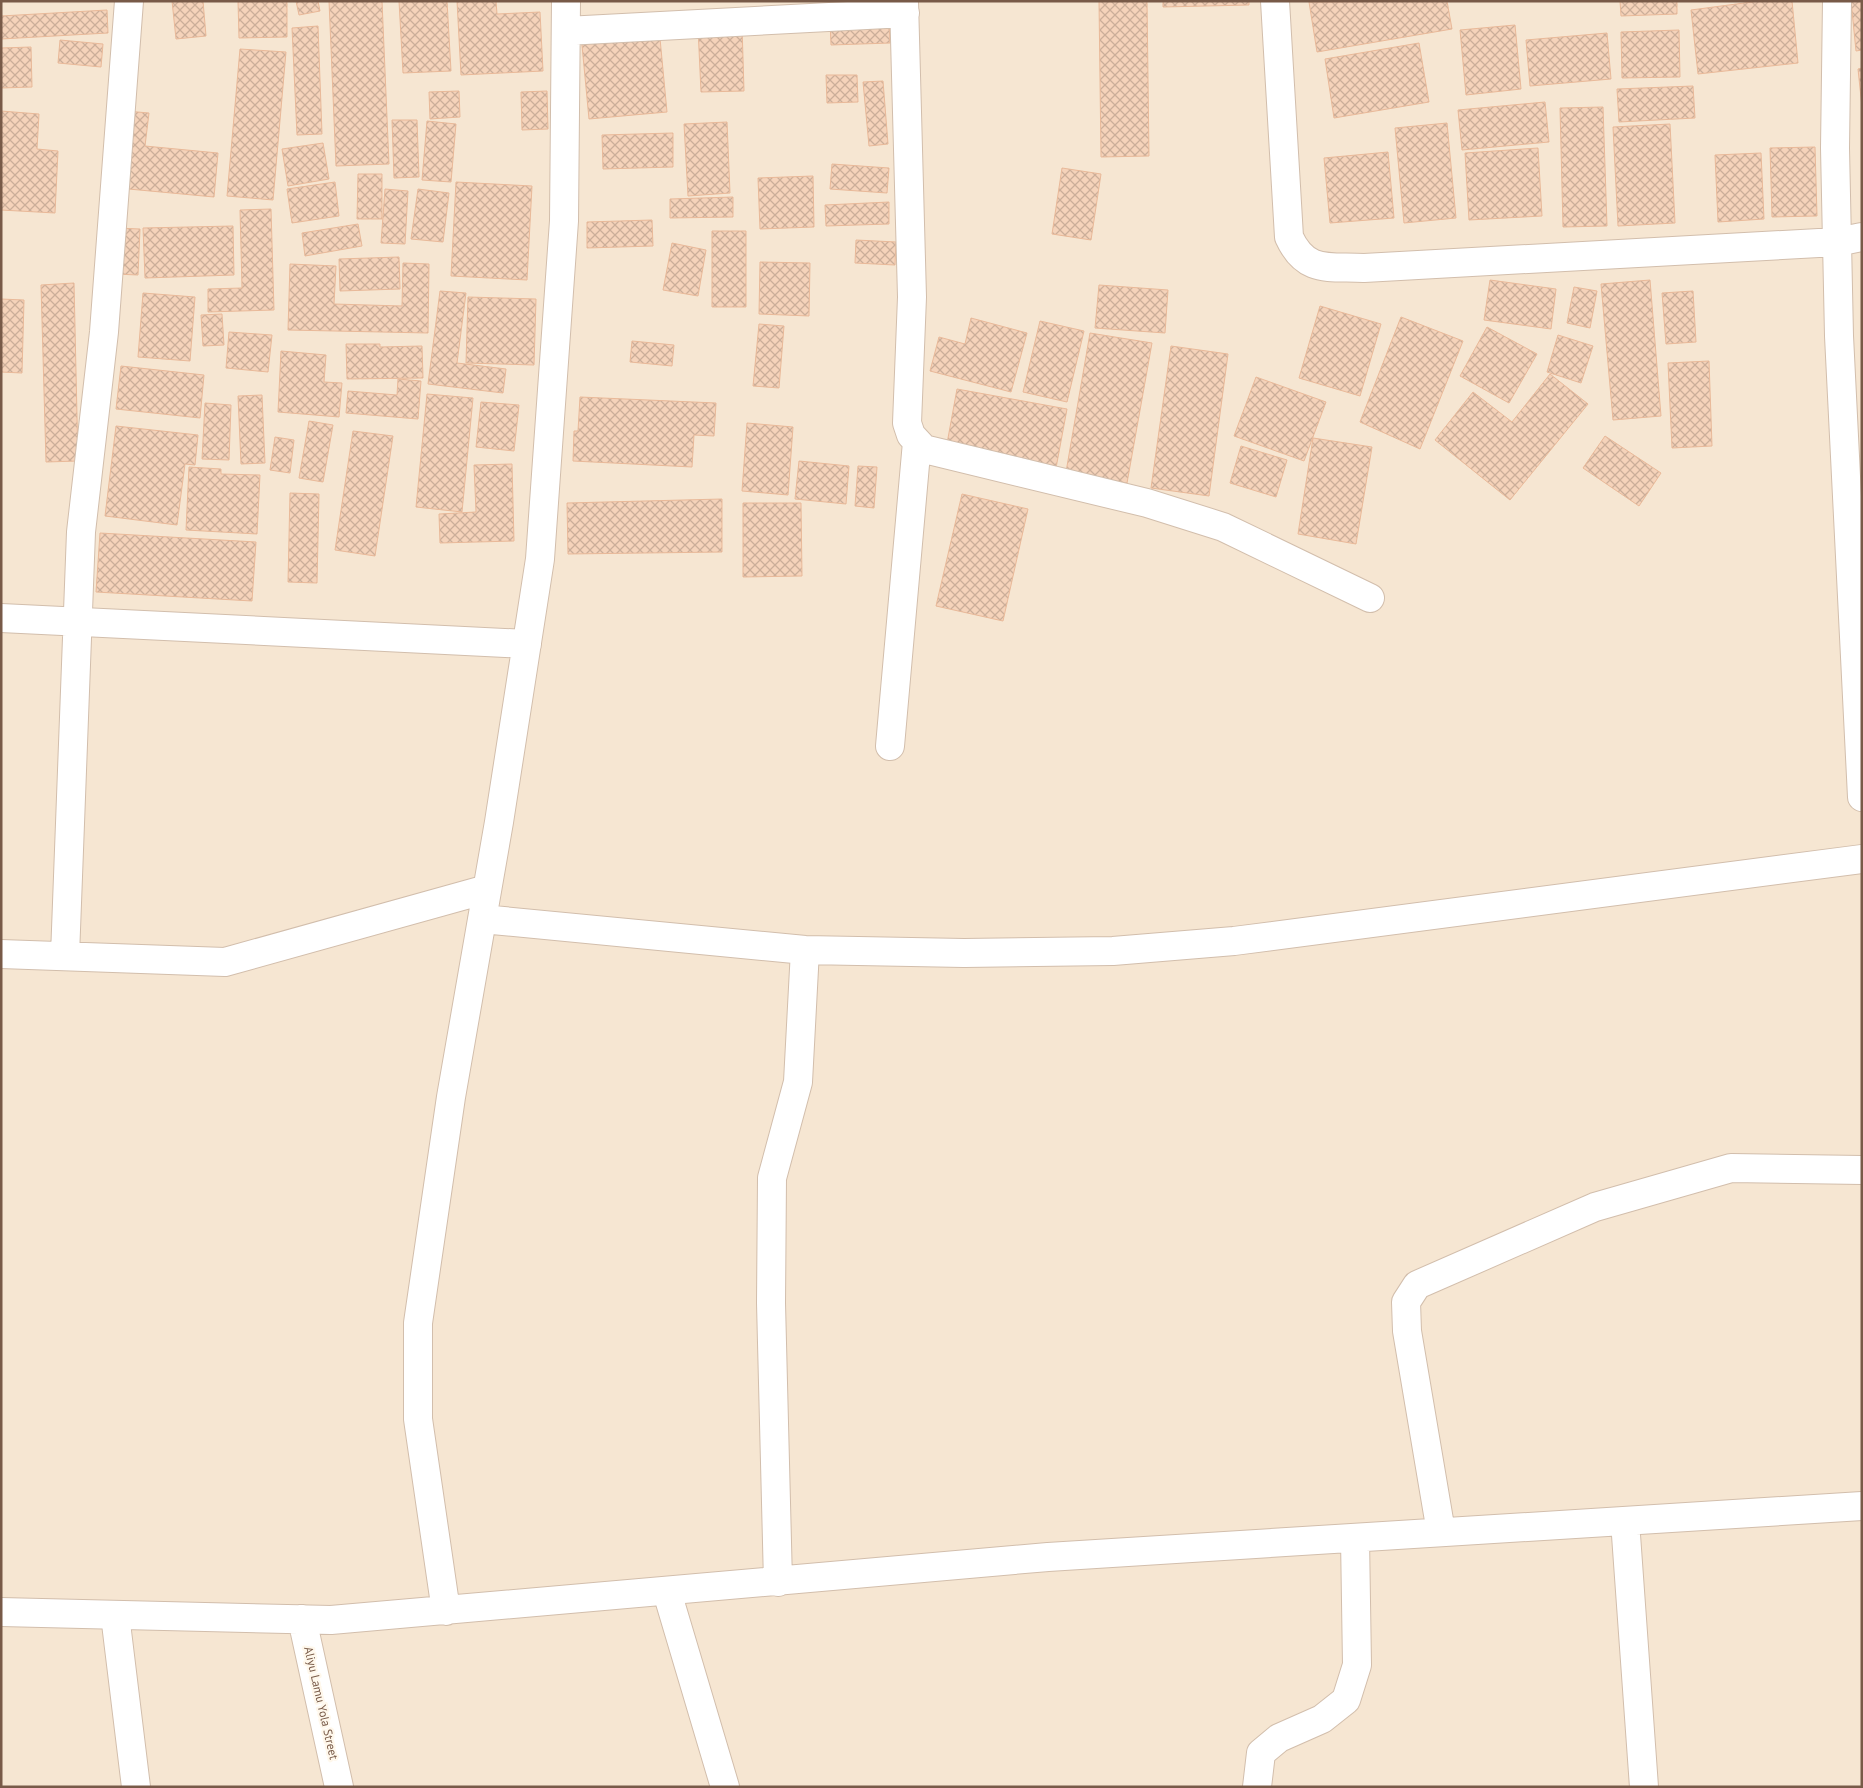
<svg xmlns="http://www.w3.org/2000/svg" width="1863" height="1788" font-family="'PT Sans',sans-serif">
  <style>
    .residential { fill: #f6e6d2 }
    .building { fill: url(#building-cross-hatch); stroke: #e9b999 }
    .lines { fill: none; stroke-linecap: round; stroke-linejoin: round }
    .minor-casing { stroke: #d2beac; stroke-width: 30 }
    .minor { stroke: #fff; stroke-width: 28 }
    .labels { text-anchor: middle; stroke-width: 4.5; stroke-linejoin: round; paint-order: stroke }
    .street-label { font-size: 12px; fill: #785a48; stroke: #fff8ec }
  </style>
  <defs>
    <pattern id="building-cross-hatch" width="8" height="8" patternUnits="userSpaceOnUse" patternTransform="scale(1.25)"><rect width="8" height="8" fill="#f5d3ba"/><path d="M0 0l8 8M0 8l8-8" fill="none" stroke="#cbae99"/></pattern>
  </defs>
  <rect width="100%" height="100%" fill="#fef4e4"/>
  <path class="residential" d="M1,1H1862V1787H1Z"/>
  <path class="building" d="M172,1H203L206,36L176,39Z
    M238,1H287V37L239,38Z
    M296,1H318L320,11L299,15Z
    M329,1H382L389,164L336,166Z
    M399,1H447L451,71L403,73Z
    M457,1H496L497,14L540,12L543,71L461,75Z
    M1099,1H1147L1149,156L1101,157Z
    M1163,1H1249V5L1163,7Z
    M1447,1L1452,29L1317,52L1309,2Z
    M1620,1H1677V14L1621,16Z
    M1759,1H1792L1798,63L1698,74L1691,10Z
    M1851,1H1862V50L1856,51Z
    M107,10L108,33L1,39V16Z
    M889,20L890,43L831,45L830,21Z
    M1515,25L1521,89L1466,95L1460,30Z
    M318,26L322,134L297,135L292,28Z
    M742,26L744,91L701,92L698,28Z
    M659,28L667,112L589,119L581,35Z
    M1679,30L1680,77L1622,78L1621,32Z
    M1607,33L1611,79L1530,86L1526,40Z
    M60,40L103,44L101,67L58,63Z
    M1419,43L1429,102L1334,118L1325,59Z
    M31,47L32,87L1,88V48Z
    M240,49L286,52L273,200L227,196Z
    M1862,68V107L1858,69Z
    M826,75H857L858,102L827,103Z
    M883,81L888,144L869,146L863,82Z
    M1693,86L1695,118L1619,122L1617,89Z
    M459,91L460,117L430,119L429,92Z
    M547,91L548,129L522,130L521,92Z
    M1545,102L1549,142L1462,150L1458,110Z
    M1603,107L1607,226L1563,227L1560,108Z
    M1,111L39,114L37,149L58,151L55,213L1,210Z
    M126,111L149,113L145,146L218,153L214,197L118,188Z
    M392,120H417L419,177L394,178Z
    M427,121L456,124L451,182L422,180Z
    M727,122L730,193L688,196L684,124Z
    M1447,123L1456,218L1404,223L1395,128Z
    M1670,124L1675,223L1618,226L1613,127Z
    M673,133V167L603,169L602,135Z
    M323,143L329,179L288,186L282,149Z
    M1815,147L1817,216L1772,217L1770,148Z
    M1538,148L1542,216L1469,220L1465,153Z
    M1388,152L1394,218L1330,223L1324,158Z
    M1761,153L1764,219L1718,222L1715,155Z
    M832,164L889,168L887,193L830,189Z
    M1062,168L1101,174L1091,240L1052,234Z
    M358,174H382V219H357Z
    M813,176L814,227L760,229L758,178Z
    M335,182L339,216L292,223L287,189Z
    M456,182L532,186L527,280L451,276Z
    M385,189L408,191L405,244L381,243Z
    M418,189L449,193L443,242L411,239Z
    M733,197V217L670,218V199Z
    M889,202V224L826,226L825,205Z
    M271,209L274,310L208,312V289L242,288L240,210Z
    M652,220L653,246L587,248V222Z
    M358,224L362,246L305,256L302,233Z
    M233,226L234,275L145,278L143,228Z
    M117,228L140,229L138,275L115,274Z
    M712,231H746V307H712Z
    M856,240L896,242L895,265L855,263Z
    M672,243L706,250L698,296L663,290Z
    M399,257L400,289L340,291L339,259Z
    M760,262L810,263L809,316L759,314Z
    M403,263L429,264L428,333L288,330L290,264L336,266L334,304L402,306Z
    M1490,280L1556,289L1551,329L1484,320Z
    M1650,280L1661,416L1613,420L1601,284Z
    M74,283L78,461L46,462L41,285Z
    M1099,285L1168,290L1165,333L1095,328Z
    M1574,287L1597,291L1590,328L1567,323Z
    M440,291L466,293L457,363L506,369L503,393L428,384Z
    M1693,291L1696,342L1666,344L1662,293Z
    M143,293L195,297L190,361L138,357Z
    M468,297L536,299L534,365L466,363Z
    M1,299L24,300L22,373L1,372Z
    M1320,306L1381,324L1360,396L1299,378Z
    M222,314L224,345L203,346L201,315Z
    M1401,317L1463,341L1420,449L1360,422Z
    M971,318L1027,333L1011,392L930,371L939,337L965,344Z
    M1040,321L1084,331L1067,402L1023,392Z
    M759,324L784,326L779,388L753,386Z
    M1487,327L1537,354L1509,403L1460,376Z
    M229,332L272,335L268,372L226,368Z
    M1090,333L1152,343L1127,483L1066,472Z
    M1558,335L1593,346L1581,383L1547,372Z
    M632,341L674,345L672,366L630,362Z
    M346,344H380V347L422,346L423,378L347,379Z
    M1171,346L1228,354L1209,496L1151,488Z
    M281,351L326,355L324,382L342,383L339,417L278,412Z
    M1709,361L1712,446L1672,448L1668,363Z
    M121,366L204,375L200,418L116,409Z
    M1550,374L1588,404L1510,500L1435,440L1473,392L1512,422Z
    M1256,377L1326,402L1304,461L1234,436Z
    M398,379L421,381L418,419L346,413L348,391L397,395Z
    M957,389L1067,409L1056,468L946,449Z
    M427,394L473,398L462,512L416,507Z
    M262,395L265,463L241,464L238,396Z
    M580,397L716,403L714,436L694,435L692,467L573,461L574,431H578Z
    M481,402L519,405L514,451L476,447Z
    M205,403L231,405L229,460L202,459Z
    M309,421L333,425L323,482L299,478Z
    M747,423L793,427L788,495L742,491Z
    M116,426L198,435L195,465L185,464L177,525L105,516Z
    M353,431L393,436L375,556L335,550Z
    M1605,436L1661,473L1639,506L1583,468Z
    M275,437L294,440L290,473L270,470Z
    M1313,438L1372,447L1356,544L1298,534Z
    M1241,446L1287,460L1276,497L1230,483Z
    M799,461L849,466L846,504L795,499Z
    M512,464L514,541L440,543L439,514L476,512L474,465Z
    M858,466L877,467L874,508L855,506Z
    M189,467L221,469V474L260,475L257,534L186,530Z
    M290,493L319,494L317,583L288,582Z
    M962,494L1028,509L1003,621L936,606Z
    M722,499V552L568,554L567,503Z
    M743,503H801L802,576L743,577Z
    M100,533L256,542L252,601L96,592Z"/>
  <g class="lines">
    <g class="minor-casing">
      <path id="minor" d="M904,1L912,297L907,423L911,435L924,449L1147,503L1223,527L1370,598
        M1275,1L1289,237C1306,274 1329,266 1364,268L1837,242L1862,237
        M1837,1L1835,148L1839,336L1862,797
        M566,31L905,13
        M1,618L527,644
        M890,746L917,442
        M482,919L805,950L964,953L1113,951L1234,941L1862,859
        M1,954L225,962L487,889
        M65,956L81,532L104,332L129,1
        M1625,1521L1644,1787
        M1441,1532L1407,1331L1406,1302L1417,1285L1595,1207L1731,1168L1862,1170
        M778,1582L771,1303L772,1178L798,1082L805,950
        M667,1592L725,1787
        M446,1611L418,1419V1323L451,1097L499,822L540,559L564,221L566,1
        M1,1612L331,1620L1048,1557L1862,1506
        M115,1615L136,1787
        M302,1619L339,1787
        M1257,1787L1261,1753L1279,1738L1322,1719L1346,1700L1357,1665L1355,1538"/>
    </g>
    <use href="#minor" class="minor"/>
  </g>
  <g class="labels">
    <g class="street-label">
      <text transform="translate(321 1703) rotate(77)" y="4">Aliyu Lamu Yola Street</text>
    </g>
  </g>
  <rect width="1863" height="1788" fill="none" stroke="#785a48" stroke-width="5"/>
</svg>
